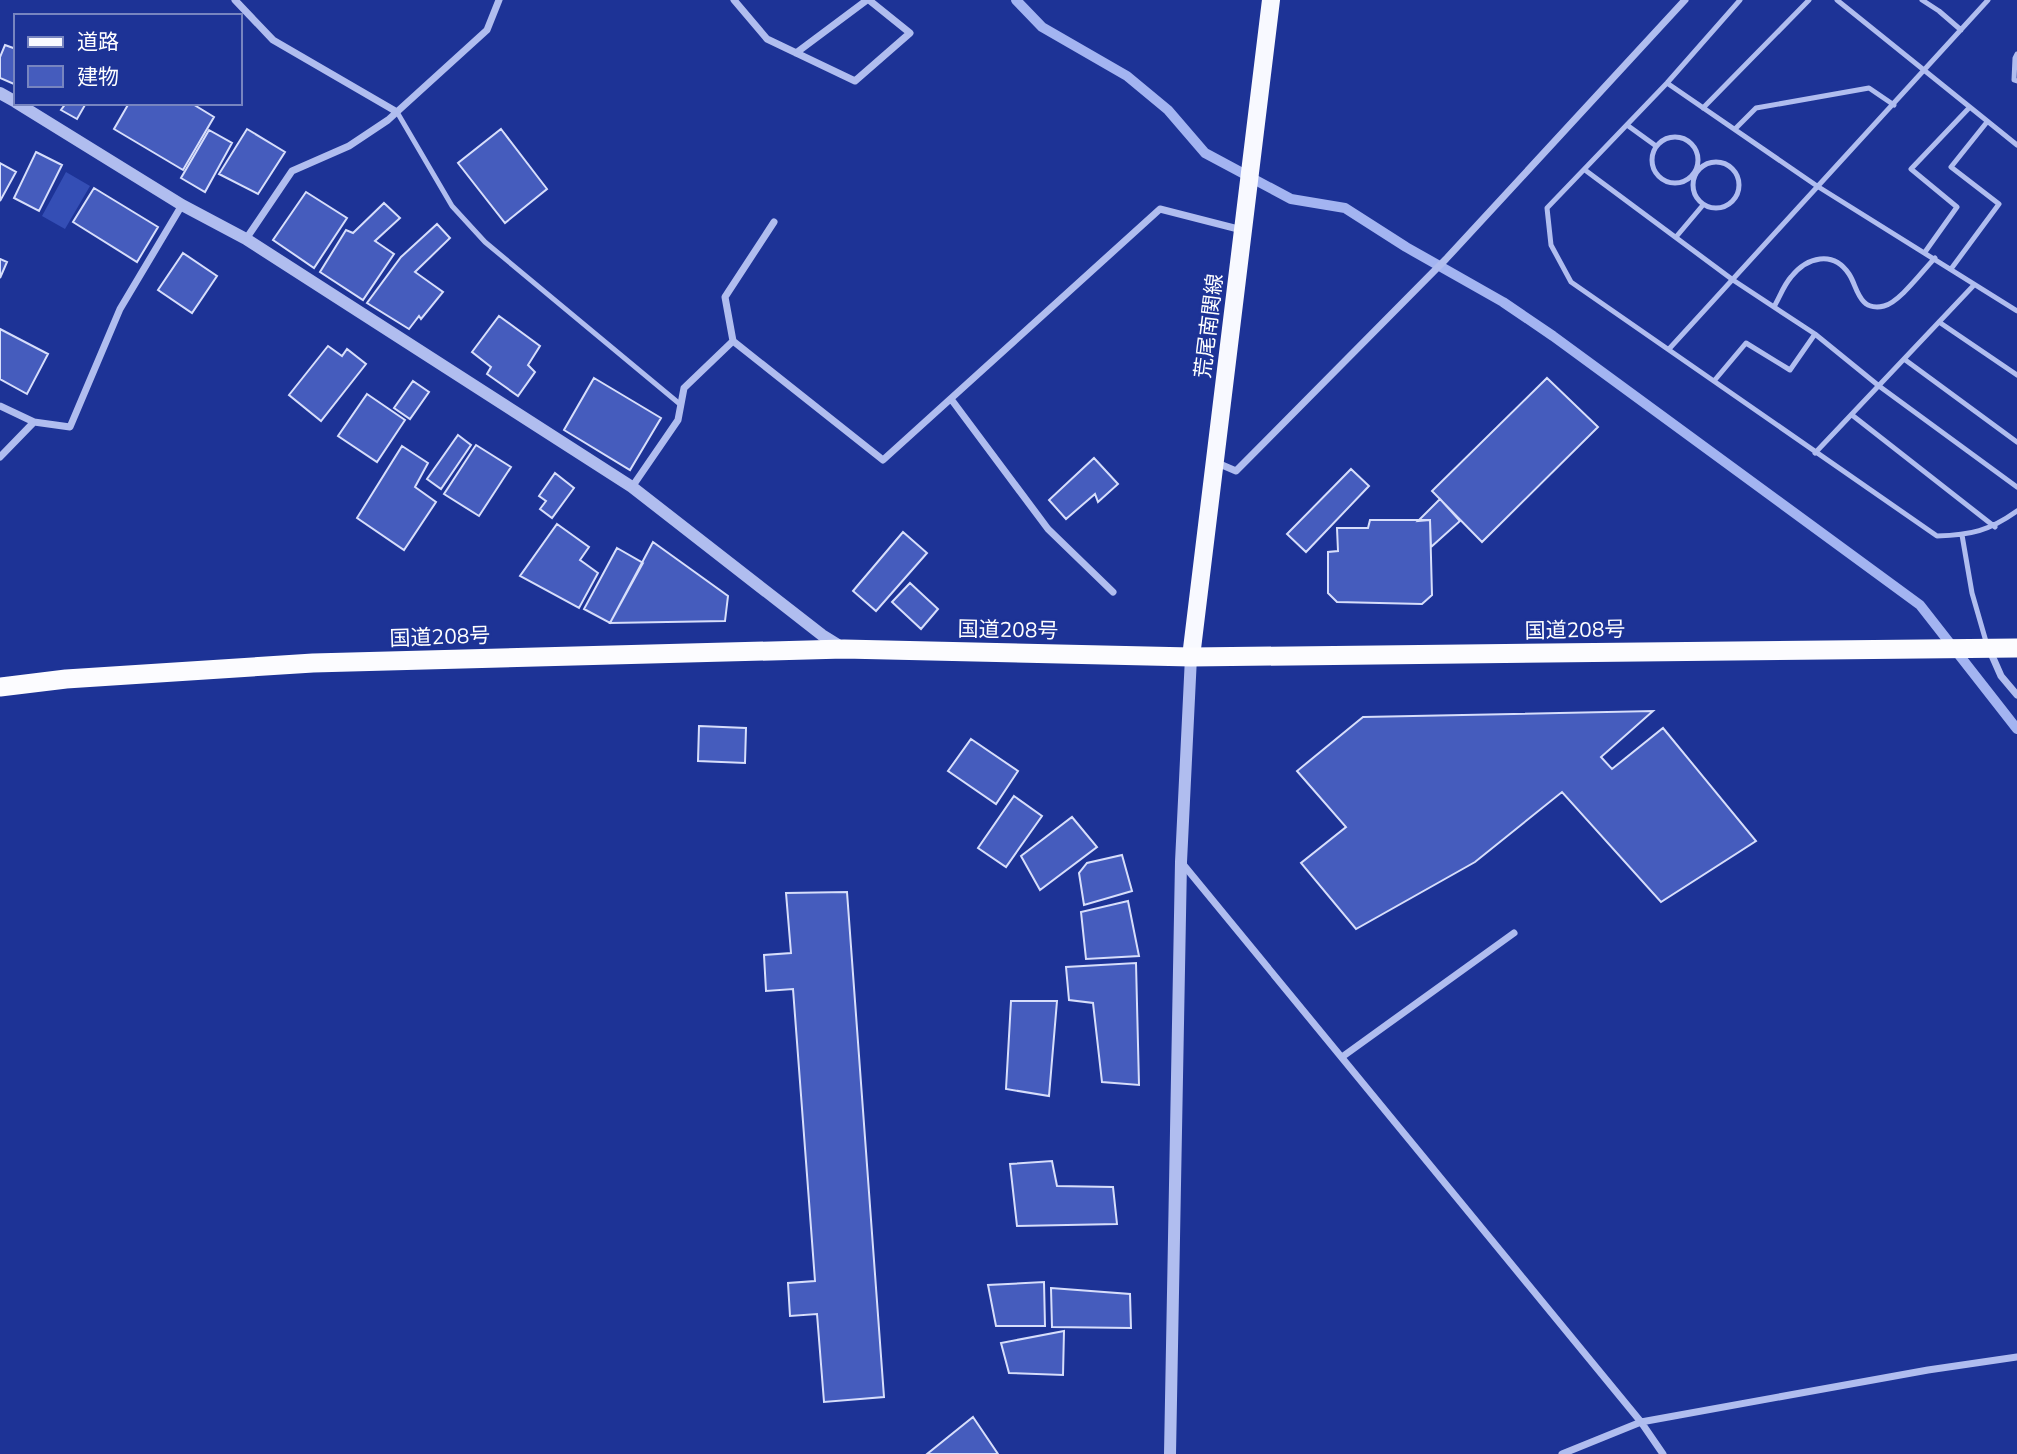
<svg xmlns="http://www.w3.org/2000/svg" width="2017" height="1454" font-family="'Nunito Sans','Noto Sans JP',sans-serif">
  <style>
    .green { fill: #344eb5 }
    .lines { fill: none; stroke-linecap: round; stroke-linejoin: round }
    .stream { stroke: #a3b4f1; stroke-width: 10 }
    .building { fill: #455cbd; stroke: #d7defb; stroke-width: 2 }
    .service { stroke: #b0bdef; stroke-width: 5 }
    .minor { stroke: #b0bdef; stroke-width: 7 }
    .tertiary { stroke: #b0bdef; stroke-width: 12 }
    .primary { stroke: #f8f9ff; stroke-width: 18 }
    .trunk { stroke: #fcfcff; stroke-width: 19 }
    .labels { text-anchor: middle; stroke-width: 5; stroke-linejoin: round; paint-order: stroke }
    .street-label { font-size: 21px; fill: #fff; stroke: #1d3396 }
  </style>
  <rect width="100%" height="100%" fill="#1d3396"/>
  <path class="green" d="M66,172L90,186L65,229L42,216Z"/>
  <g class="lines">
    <path class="stream" d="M1016,0L1042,27L1127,76L1168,110L1205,153L1291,199L1345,208L1406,247L1503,302L1553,336L1920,605L2017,729"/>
  </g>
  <path class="building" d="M5,45L16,49L14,84L0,78V57Z
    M66,103H83L85,105L77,119L61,110Z
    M129,103H191L214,117L183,170L114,129Z
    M247,129L285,152L258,194L219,174Z
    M501,129L547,189L505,223L458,163Z
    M209,130L232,143L205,192L181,178Z
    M36,152L62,165L39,211L14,198Z
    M0,163L16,172L0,201Z
    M94,188L158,227L137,262L73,222Z
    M306,192L347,218L314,268L273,240Z
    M384,203L400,218L375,241L394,254L363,300L320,272L346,230L353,233Z
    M437,224L450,238L415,272L443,292L421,319L419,316L409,329L367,303L401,257Z
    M183,253L217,276L192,313L158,290Z
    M0,259L7,262L0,278Z
    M499,316L540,346L528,365L535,372L518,396L487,374L491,367L472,352Z
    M0,329L48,354L27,394L0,379Z
    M328,346L342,356L347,349L366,364L321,421L289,395Z
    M594,378L661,418L630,470L564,430Z
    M1547,378L1598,427L1482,542L1432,491Z
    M413,381L429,392L410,419L394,408Z
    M367,394L405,420L377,462L338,436Z
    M458,435L471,445L441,489L427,479Z
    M476,445L511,467L479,516L444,494Z
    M402,446L428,463L415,487L436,502L404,550L357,518Z
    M1094,458L1118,484L1098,502L1095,494L1066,519L1049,500Z
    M1351,469L1369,486L1306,552L1287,534Z
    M555,473L574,488L552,518L540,509L546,501L539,496Z
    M1440,499L1460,521L1431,547L1430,520L1418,521Z
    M1370,520H1430L1432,595L1422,604L1337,602L1328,593V552L1338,551L1337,528H1368Z
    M557,524L589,547L580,560L598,573L579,608L520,576Z
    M903,532L927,553L876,611L853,591Z
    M653,542L728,596L725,621L610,623Z
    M617,548L643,563L610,623L584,609Z
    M910,583L938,609L921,629L892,602Z
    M1653,711L1601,757L1612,769L1663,728L1756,841L1661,902L1562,792L1475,862L1356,929L1301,863L1346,827L1297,771L1363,717Z
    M699,726L746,728L745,763L698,761Z
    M971,739L1018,771L996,804L948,771Z
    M1014,796L1042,816L1006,867L978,848Z
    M1072,817L1097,847L1040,890L1021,856Z
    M1122,855L1132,891L1084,905L1079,873L1087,863Z
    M847,892L884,1397L824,1402L817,1314L790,1316L788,1283L815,1281L793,989L766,991L764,955L791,953L786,893Z
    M1128,901L1139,956L1086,959L1081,912Z
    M1136,963L1139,1085L1102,1082L1093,1003L1069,1000L1066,967Z
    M1011,1001H1057L1049,1096L1006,1089Z
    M1052,1161L1057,1186L1113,1187L1117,1224L1017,1226L1010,1164Z
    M1044,1282L1045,1326H996L988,1285Z
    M1051,1288L1130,1294L1131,1328L1052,1327Z
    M1064,1331L1063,1375L1009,1373L1001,1343Z
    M973,1417L998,1454H927Z"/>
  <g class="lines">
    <path class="service" d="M1740,0L1667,83L1547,208L1551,245L1571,282L1937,536C1971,535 1989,531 2017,511
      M1837,0L2017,145
      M1922,0L1939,11L1961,30
      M2017,54L2015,58L2014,80L2017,81
      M1667,83L1817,186L2017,311
      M1703,108L1809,0
      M397,112L452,206L485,242L681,405
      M1627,125L1656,146
      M1735,129L1756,108L1869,88L1894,105
      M1652 160a23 23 0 1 1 46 0a23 23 0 1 1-46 0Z
      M1693 185a23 23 0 1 1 46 0a23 23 0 1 1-46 0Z
      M1585,170L1733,280L1815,334L1879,386L2017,487
      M1676,237L1703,205
      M1925,252L1957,207L1911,169L1969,108
      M1951,269L1999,204L1951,167L1987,122
      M1775,305C1780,296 1784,285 1791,277C1807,257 1833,250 1849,274C1855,283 1856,294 1864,302C1869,307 1877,308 1884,306C1900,302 1923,270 1935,258
      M1939,322L2017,375
      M1669,349L1988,0
      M1904,359L2017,442
      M1714,381L1746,343L1790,370L1815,334
      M1852,415L1995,527
      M1815,453L1974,285
      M1962,535L1972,593L1987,645"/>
    <path class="minor" d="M235,0L273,40L397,112
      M734,0L767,39L855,81L910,33L869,0
      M796,53L867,0
      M246,239L292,171L349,146L388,120L487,30L499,0
      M733,341L883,460L1160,209L1242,230
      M951,399L1048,529L1113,592
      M0,406L34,422L70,427L120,309L182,205
      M0,457L34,422
      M1215,462L1236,471L1446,259L1685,0
      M632,487L678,420L684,388L733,341L725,297L774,222
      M1990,651L2001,676L2017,695
      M1182,863L1641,1422L1663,1454
      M1342,1057L1514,933
      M1562,1454L1641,1422L1928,1370L2017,1357"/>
    <path class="tertiary" d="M0,93L16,102
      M17,103L182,205L246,239L632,487L822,635L843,648
      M1170,1454L1181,862L1191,657"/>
    <path class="primary" d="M1191,657L1271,0"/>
    <path class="trunk" d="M0,687L66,679L313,663L844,649L1191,657L2017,648"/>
  </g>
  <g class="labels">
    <g class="street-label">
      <text transform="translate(1209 326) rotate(-83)" y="7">荒尾南関線</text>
      <text transform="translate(1008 630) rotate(1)" y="7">国道208号</text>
      <text transform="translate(1575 630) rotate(-1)" y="7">国道208号</text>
      <text transform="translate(440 637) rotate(-2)" y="7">国道208号</text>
    </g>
  </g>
  <rect x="14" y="14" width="228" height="91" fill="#1d3396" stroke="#7785c0" stroke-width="2"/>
  <rect x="28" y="37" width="35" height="10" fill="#f8f9ff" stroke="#7785c0" stroke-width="2"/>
  <text x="77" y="49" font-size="21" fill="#ffffff">道路</text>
  <rect x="28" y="66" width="35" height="21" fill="#455cbd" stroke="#7785c0" stroke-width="2"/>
  <text x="77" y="84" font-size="21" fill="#ffffff">建物</text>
</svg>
